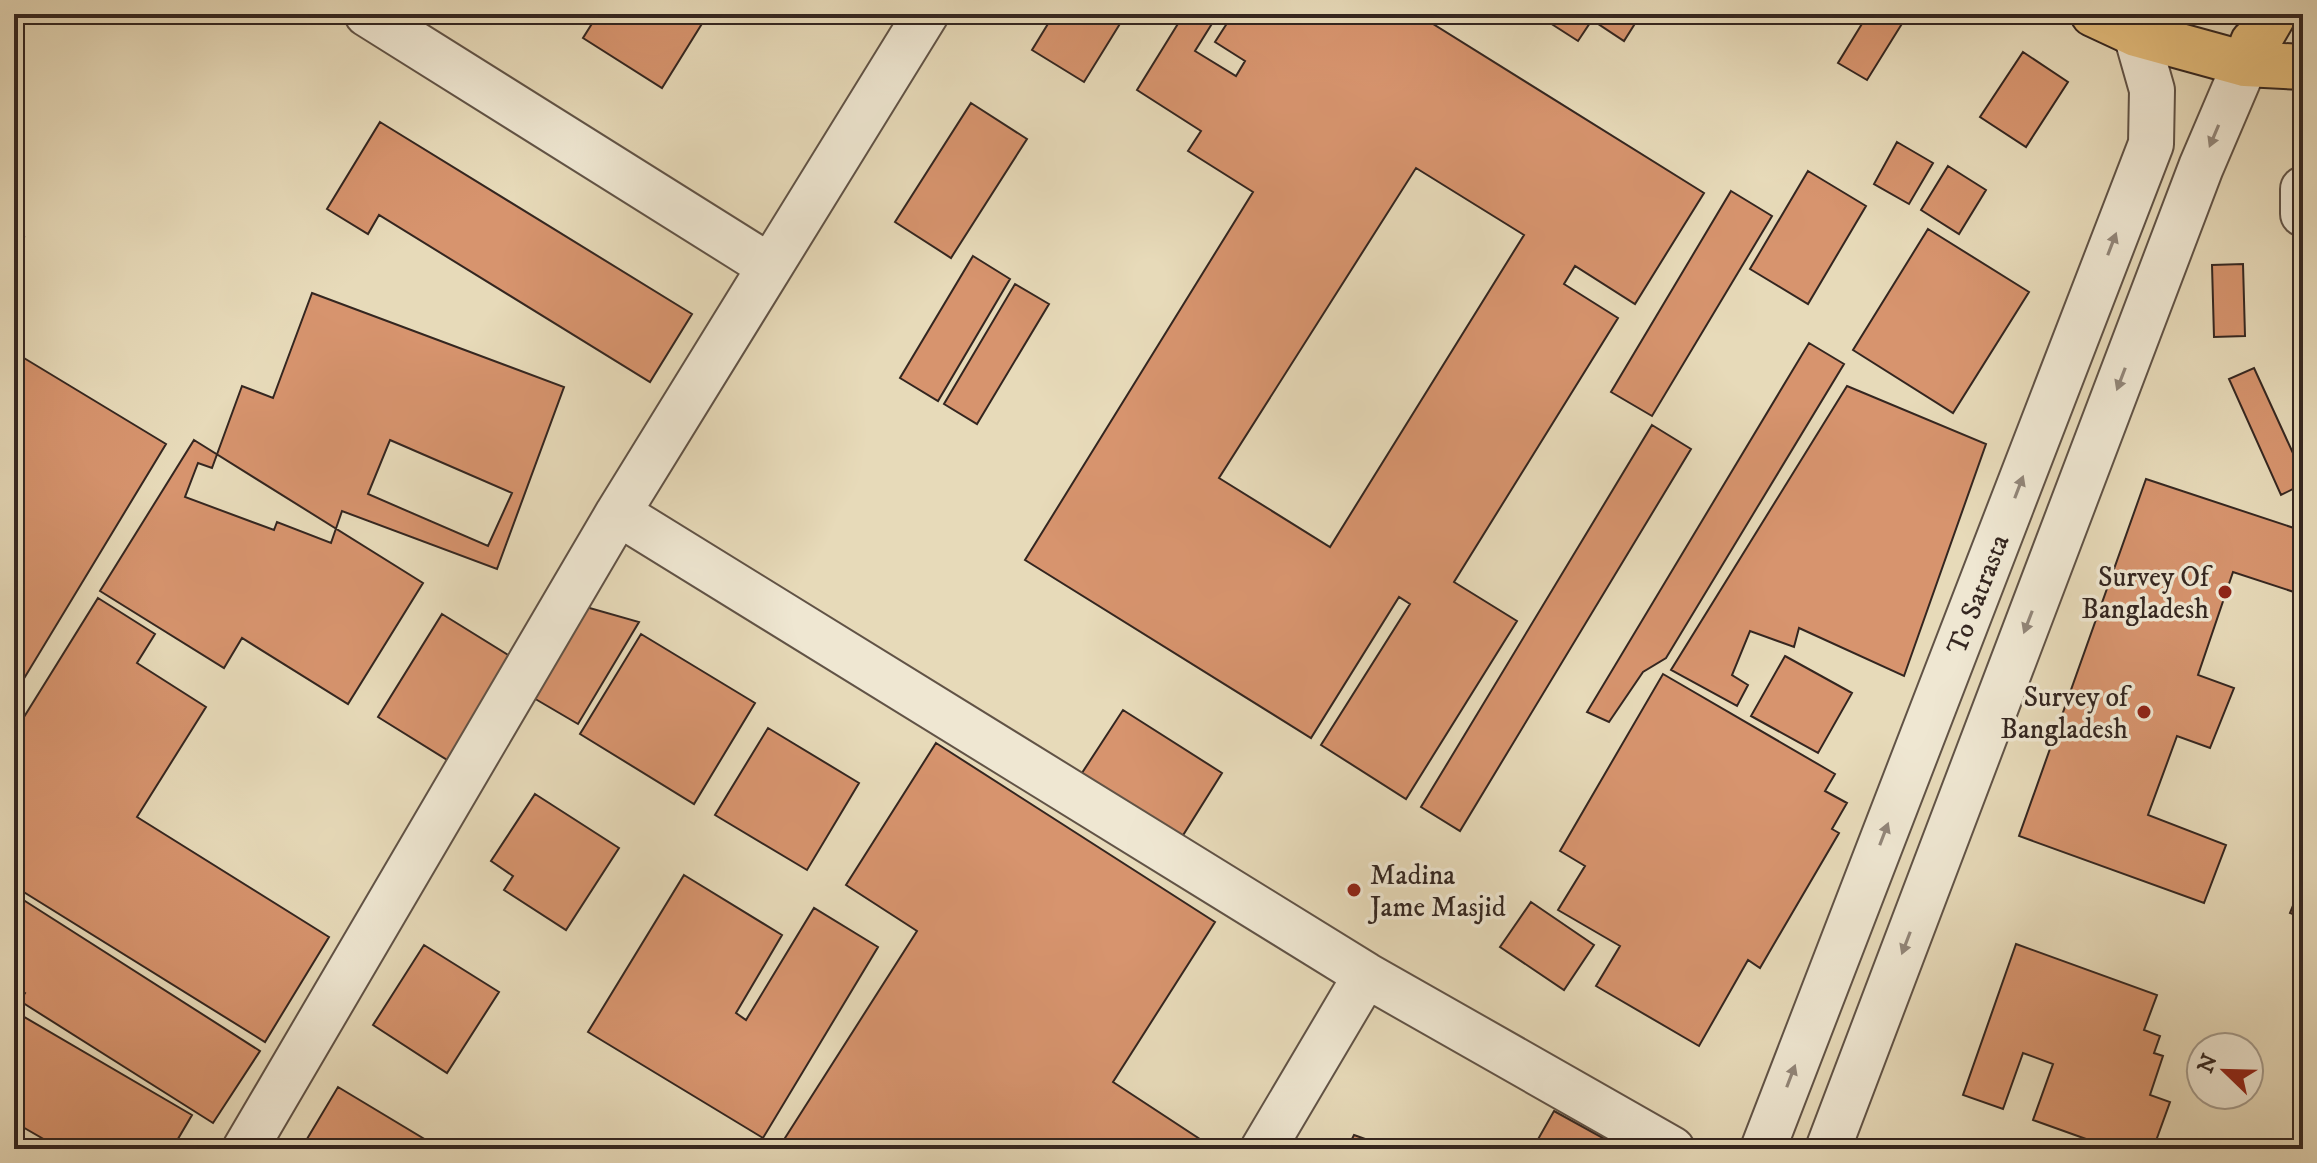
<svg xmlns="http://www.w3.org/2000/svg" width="2317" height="1163" font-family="'IM FELL DW Pica',serif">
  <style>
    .building { fill: #d7946e; stroke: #342620; stroke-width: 2; fill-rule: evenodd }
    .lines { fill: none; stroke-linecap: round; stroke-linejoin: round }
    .minor-casing { stroke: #615346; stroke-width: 48 }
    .major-casing { stroke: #342620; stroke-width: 48 }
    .minor { stroke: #efe7d2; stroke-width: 44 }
    .major { stroke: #e4bd7c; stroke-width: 44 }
    .oneway { fill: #928679 }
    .poi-dot { fill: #8f2418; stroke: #efe7d2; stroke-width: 3 }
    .labels { text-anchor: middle; stroke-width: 7; stroke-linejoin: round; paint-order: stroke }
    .poi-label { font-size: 28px; fill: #342620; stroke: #efe7d2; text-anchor: end }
    .street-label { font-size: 28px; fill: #342620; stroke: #efe7d2 }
  </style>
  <rect width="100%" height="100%" fill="#e7dab9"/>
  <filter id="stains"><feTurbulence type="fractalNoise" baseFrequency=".0025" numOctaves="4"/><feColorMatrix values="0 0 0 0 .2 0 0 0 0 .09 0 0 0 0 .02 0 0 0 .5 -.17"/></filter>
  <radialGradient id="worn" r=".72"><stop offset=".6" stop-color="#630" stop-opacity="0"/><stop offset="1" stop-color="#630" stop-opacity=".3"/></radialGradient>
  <path class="building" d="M598,14H708L662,88L583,38Z
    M1054,14H1126L1084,82L1032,50Z
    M1184,14H1218L1195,51L1236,76L1245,61L1215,42L1233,14H1417L1704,193L1635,304L1575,266L1564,284L1618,318L1454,582L1517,621L1406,799L1321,745L1410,604L1399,597L1311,738L1025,560L1253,192L1188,151L1201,131L1137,90ZM1416,168L1524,235L1330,547L1219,478Z
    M1536,14H1641L1624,41L1592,20L1578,41Z
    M1868,14H1908L1867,80L1838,63Z
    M2023,52L2068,82L2026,147L1980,117Z
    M971,103L1027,139L951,258L895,222Z
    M380,122L692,314L650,382L379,215L368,234L327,209Z
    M1897,142L1933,163L1909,204L1874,184Z
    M1948,166L1986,190L1959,234L1921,210Z
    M1808,171L1866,206L1808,304L1750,269Z
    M1731,191L1772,216L1652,416L1611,392Z
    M1928,229L2029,292L1953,413L1853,350Z
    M14,231L24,237L14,253Z
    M973,256L1010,279L938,401L900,378Z
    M2243,264L2245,336L2214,337L2212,265Z
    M1015,284L1049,304L977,424L944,404Z
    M312,293L564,387L497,569L342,511L331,543L277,522L274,530L185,497L198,463L212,468L242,386L273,398Z
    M1809,343L1844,364L1666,658L1643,672L1609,722L1587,712Z
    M14,352L166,444L14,695Z
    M2254,368L2303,475V484L2281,495L2229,379Z
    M1847,386L1986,444L1904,676L1799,628L1794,647L1750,631L1732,675L1748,685L1737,706L1671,670Z
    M1652,425L1691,449L1460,831L1421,807Z
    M194,440L423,583L348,704L242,638L224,668L100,591Z
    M390,440L512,493L488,546L368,494Z
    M2146,479L2303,531V595L2233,572L2198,675L2234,688L2210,748L2177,736L2148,815L2226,845L2204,903L2019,836Z
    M98,598L155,634L137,663L206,707L137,817L329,937L265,1042L14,886V733Z
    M586,607L639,622L578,724L532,697Z
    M442,614L513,658L449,761L378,717Z
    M641,634L755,703L694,804L580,734Z
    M1785,656L1852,693L1818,753L1751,716Z
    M1663,674L1835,774L1825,791L1847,803L1832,829L1839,833L1760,968L1748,960L1699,1046L1596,986L1620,946L1558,910L1585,866L1560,851Z
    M1123,710L1222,773L1180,840L1080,776Z
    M768,728L859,783L807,870L715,815Z
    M936,743L1215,922L1113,1082L1215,1149H778L917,931L846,885Z
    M535,794L619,848L566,930L504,890L513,876L491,861Z
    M684,875L782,935L736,1013L746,1020L814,908L878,947L763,1138L588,1032Z
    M2303,881V918L2290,913Z
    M14,894L260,1051L213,1123L20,1001L25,993L14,986Z
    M1531,902L1594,945L1564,990L1500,947Z
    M2016,944L2157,995L2144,1030L2160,1036L2154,1053L2163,1056L2150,1095L2170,1102L2153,1149H2114L2033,1120L2053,1064L2023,1053L2003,1109L1963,1095Z
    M424,945L499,992L447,1073L373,1025Z
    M14,1011L192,1115L172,1149H61L14,1122Z
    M338,1087L441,1149H301Z
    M2303,1102V1148H2296L2293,1103Z
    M1554,1111L1623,1149H1552L1537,1141Z
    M1354,1135L1393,1149H1347Z
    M14,1140L29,1149H14Z"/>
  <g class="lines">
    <g class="minor-casing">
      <path id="minor" d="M367,14L769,266
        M2303,189V214
        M618,513L1366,975L1672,1149
        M245,1149L618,513L926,14
        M1263,1149L1366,975
        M1763,1149L2151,144L2152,90L2136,34
        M1828,1149L2201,167L2245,64"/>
    </g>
    <g class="major-casing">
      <path id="major" d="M2093,14L2136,34L2245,64L2274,14
        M2253,42L2245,64L2303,67"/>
    </g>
    <use href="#minor" class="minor"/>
    <use href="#major" class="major"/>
  </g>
  <defs><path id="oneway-solid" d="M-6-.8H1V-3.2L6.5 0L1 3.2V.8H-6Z" transform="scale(2)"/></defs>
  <g class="oneway">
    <use href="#oneway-solid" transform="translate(2214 136) rotate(113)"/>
    <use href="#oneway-solid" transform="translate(2112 244) rotate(-69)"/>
    <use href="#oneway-solid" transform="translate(2121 379) rotate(111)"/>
    <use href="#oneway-solid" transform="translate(2019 487) rotate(-69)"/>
    <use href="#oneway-solid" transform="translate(2028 622) rotate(111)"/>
    <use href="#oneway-solid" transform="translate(1884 834) rotate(-69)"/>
    <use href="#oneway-solid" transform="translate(1906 943) rotate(111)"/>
    <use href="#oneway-solid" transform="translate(1791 1076) rotate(-69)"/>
  </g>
  <g class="poi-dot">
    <circle cx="2225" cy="592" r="8"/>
    <circle cx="2144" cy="712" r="8"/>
    <circle cx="1354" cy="890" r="8"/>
  </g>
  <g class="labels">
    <g class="poi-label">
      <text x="2209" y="586">Survey Of<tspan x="2209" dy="32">Bangladesh</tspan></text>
      <text x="2128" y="706">Survey of<tspan x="2128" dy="32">Bangladesh</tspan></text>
      <text x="1370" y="884" text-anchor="start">Madina<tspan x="1370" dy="32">Jame Masjid</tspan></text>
    </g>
    <g class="street-label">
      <text transform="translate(1977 594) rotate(-69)" y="10">To Satrasta</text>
    </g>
  </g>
  <rect width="2317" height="1163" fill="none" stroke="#e7dab9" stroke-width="48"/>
  <rect x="16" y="16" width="2285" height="1131" fill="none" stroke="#342620" stroke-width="4"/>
  <rect x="24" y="24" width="2269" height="1115" fill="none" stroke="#342620" stroke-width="2"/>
  <g transform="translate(2225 1071) rotate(293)"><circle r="38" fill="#efe7d2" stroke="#a49a8b" stroke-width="2"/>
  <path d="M0-6L14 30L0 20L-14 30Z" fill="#8f2418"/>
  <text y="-12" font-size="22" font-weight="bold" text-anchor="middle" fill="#342620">N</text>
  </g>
  <rect width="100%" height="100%" filter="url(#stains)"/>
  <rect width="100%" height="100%" fill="url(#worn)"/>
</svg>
